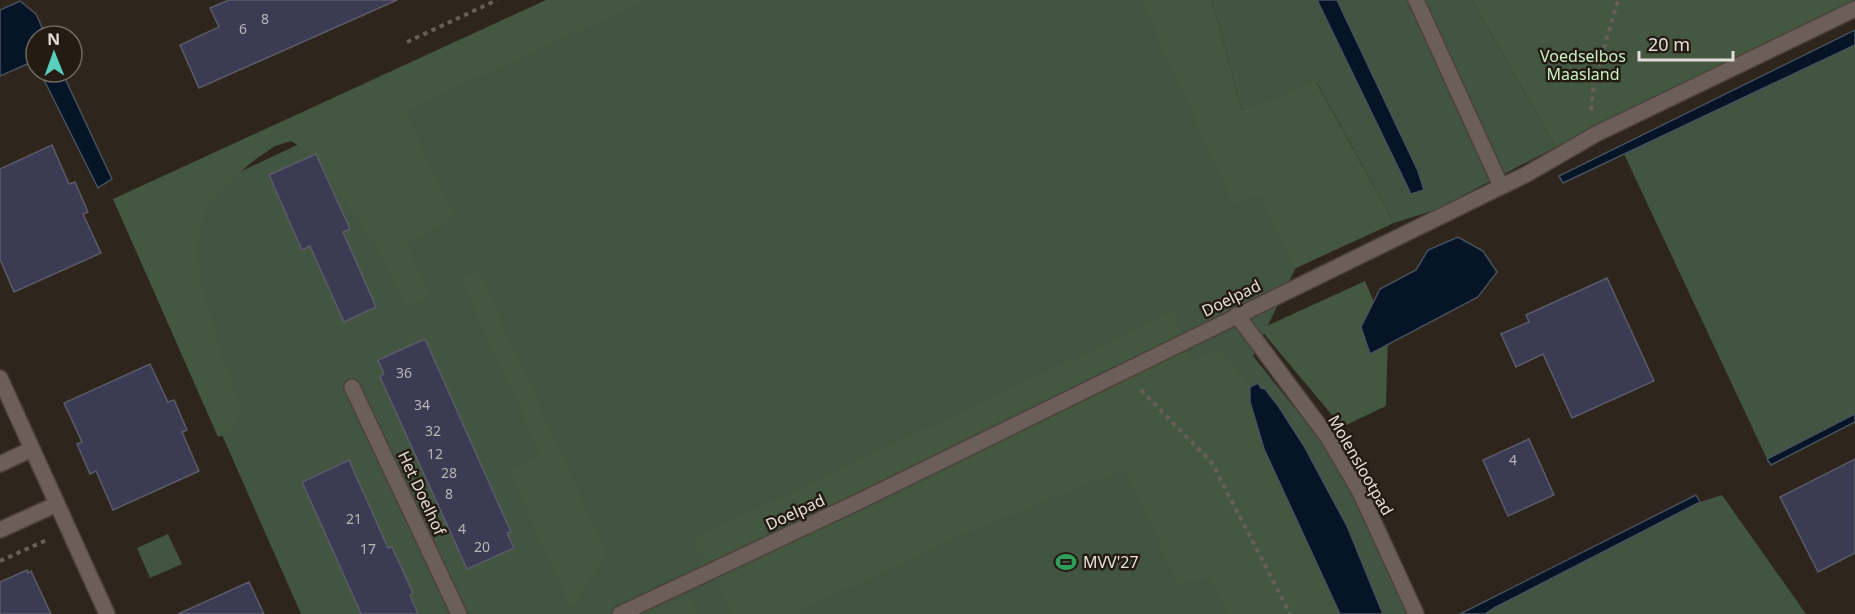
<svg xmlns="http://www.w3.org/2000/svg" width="1855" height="614" font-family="'Noto Sans',sans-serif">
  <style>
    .green { fill: #425541 }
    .forest { fill: #435741 }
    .water { fill: #051527; stroke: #48515c; stroke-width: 1.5 }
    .building { fill: #3b3b54; stroke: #5b5b69; stroke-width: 1.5 }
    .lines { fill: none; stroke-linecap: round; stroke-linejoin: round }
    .lane-casing { stroke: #4b433a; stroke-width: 18 }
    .street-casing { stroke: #4b433a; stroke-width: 18 }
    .path { stroke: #675f57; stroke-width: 4; stroke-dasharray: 4.5 4.5; stroke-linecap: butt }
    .lane { stroke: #6c5e59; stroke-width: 15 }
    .street { stroke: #6c5e59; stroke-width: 15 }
    .labels { text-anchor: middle; stroke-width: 5; stroke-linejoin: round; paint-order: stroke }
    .number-label { font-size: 14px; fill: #bab5b7 }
    .park-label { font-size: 16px; fill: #c8f1c5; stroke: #241c12 }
    .street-label { font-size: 16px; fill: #e4ded8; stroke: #241c12 }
    .poi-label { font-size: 16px; fill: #e4ded8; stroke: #241c12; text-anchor: start }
  </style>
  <rect width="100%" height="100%" fill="#2e251c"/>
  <path class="green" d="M606,0H1178L1300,259L1253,356C1283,394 1316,431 1341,473C1367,518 1386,567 1407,614H1383L1347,526L1304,446L1279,407L1367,614H301L129,224Z
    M1212,0H1317L1411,194L1418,171L1337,0H1472L1556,147L1435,210L1394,223L1317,83L1242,110Z
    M1855,45V414L1767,459L1624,154Z
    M1722,495L1806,614H1485L1494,608L1700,502Z
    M168,534L182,564L150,578L137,548Z"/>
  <path class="forest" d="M546,0H646L412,108L408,113L410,122L453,214L449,220L408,242V246L430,295L405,307L376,246L342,195L307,151L291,141L275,146L256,159L227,183L206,208L197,244L201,282L218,344L241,409L238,421L228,434L218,437L113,199Z
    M1141,0H1212L1242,110L1316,82L1394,223L1294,269L1261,196L1234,203L1232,201Z
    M1472,0H1855V4L1645,107L1556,147Z
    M476,270L479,272L607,555L571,608L509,471L539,457L541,454L460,278Z
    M1365,281L1388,335L1386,406L1342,427L1260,329Z
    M1173,312L1191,361L1219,348L1250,387V402L1264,449L1340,614H1229L1210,577L1179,585L1124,469L951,539L795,614H731L694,541L709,531Z
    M688,595L697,614H646Z"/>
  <path class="water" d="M1317,0H1337L1418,171L1424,190L1411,194Z
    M20,1L36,14L46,36H36V65L34,61L0,76V10Z
    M1855,30V45L1563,183L1559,176Z
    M40,72H62L112,179L98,188Z
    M1458,237L1483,251L1497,272L1478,297L1370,354L1361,327L1380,289L1416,270L1428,250Z
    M1258,383L1261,388L1265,389L1279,407L1304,446L1347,526L1383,614H1340L1264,449L1250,402V387Z
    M1855,414V422L1771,465L1767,459Z
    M1696,495L1700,502L1494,608L1485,614H1460Z"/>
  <path class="building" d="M229,0H397L199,88L180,45L219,27L210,8Z
    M52,145L69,184L75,182L88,212L83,214L101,253L14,292L0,259V169Z
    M316,154L350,229L343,232L376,307L344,322L310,246L302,250L269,175Z
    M1607,278L1654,381L1572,418L1543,354L1516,367L1501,334L1529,322L1526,315Z
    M425,339L511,532L507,533L514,548L467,569L380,377L384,374L378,360Z
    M150,364L168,402L174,400L187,430L182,432L199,471L113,510L96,471L90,474L77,444L82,442L64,403Z
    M1529,439L1554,495L1508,516L1483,460Z
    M1855,459V553L1818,572L1780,497Z
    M349,460L388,548L392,547L413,593L410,595L418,614H361L356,602L302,482Z
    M27,570L28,573L31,571L51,614H0V582Z
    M249,582L264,614H178Z"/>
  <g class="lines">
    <g class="lane-casing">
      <path id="lane" d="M1416,0L1501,186"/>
    </g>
    <g class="street-casing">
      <path id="street" d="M1237,315L1327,436L1360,492L1416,614
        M0,378L107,614
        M352,387L459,614
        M0,464L32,449
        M0,530L57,504
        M620,614L860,501L1527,174L1596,134L1855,9"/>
    </g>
    <path class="path" d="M407,42L497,0
      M1591,110L1594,82L1618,0
      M1141,390L1212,463L1290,614
      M0,561L49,539"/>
    <use href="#lane" class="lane"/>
    <use href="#street" class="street"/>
  </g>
  <defs>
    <g id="stadium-bare" transform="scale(1.62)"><path d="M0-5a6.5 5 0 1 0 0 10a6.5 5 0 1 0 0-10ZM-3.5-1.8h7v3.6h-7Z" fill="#2e9e5b" stroke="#241c12" stroke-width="2.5" paint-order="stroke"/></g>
  </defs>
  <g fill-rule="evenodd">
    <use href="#stadium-bare" x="1066" y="562"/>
  </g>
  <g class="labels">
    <g class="number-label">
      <text x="265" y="24">8</text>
      <text x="243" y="34">6</text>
      <text x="404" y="378">36</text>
      <text x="422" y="410">34</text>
      <text x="433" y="436">32</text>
      <text x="435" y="459">12</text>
      <text x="1513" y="465">4</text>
      <text x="449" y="478">28</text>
      <text x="449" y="499">8</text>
      <text x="354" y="524">21</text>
      <text x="462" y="534">4</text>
      <text x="482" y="552">20</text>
      <text x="368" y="554">17</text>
    </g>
    <g class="park-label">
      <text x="1583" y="62">Voedselbos<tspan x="1583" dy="18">Maasland</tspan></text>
    </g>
    <g class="street-label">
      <text transform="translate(1231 298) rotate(-26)" y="6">Doelpad</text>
      <text transform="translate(1361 465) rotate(60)" y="6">Molenslootpad</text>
      <text transform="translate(422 493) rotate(65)" y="6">Het Doelhof</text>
      <text transform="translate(795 512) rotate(-25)" y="6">Doelpad</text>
    </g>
    <g class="poi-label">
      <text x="1083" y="568">MVV'27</text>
    </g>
  </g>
  <g transform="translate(54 54) rotate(359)"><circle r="28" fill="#241c12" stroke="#716a61" stroke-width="1.5"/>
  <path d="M0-4.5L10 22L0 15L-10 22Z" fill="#5acebd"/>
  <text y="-9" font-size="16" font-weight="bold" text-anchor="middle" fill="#e4ded8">N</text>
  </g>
  <path d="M1639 51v9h94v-9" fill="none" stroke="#e4ded8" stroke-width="3"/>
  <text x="1648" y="51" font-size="18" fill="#e4ded8" stroke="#241c12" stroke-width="4.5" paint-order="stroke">20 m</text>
</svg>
